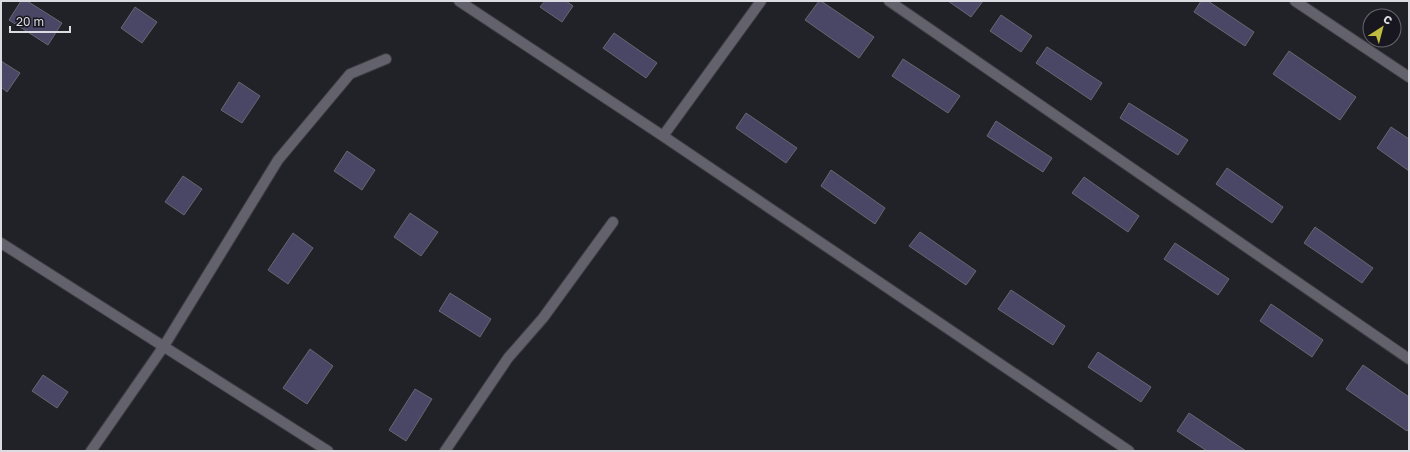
<svg xmlns="http://www.w3.org/2000/svg" width="1410" height="452" font-family="'Golos Text',sans-serif">
  <style>
    .building { fill: #4a4665; stroke: #686770 }
    .lines { fill: none; stroke-linecap: round; stroke-linejoin: round }
    .minor-casing { stroke: #3d3c43; stroke-width: 12 }
    .minor { stroke: #63626c; stroke-width: 10 }
  </style>
  <rect width="100%" height="100%" fill="#212128"/>
  <path class="building" d="M21,1H27L62,23L48,45L9,20Z
    M545,1H566L573,6L562,22L540,7Z
    M819,1H821L874,37L859,58L805,20Z
    M948,1H983L971,17Z
    M1201,1H1208L1254,32L1245,46L1194,12Z
    M135,7L157,22L142,43L121,28Z
    M1001,15L1032,36L1021,52L990,31Z
    M614,33L657,63L646,78L603,48Z
    M1047,47L1102,83L1091,100L1036,63Z
    M1289,51L1356,97L1340,120L1273,74Z
    M903,59L960,96L948,113L892,76Z
    M1,61L20,73L7,92L1,87Z
    M239,82L260,96L242,123L221,110Z
    M1129,103L1188,140L1178,155L1120,118Z
    M746,113L797,148L786,163L736,128Z
    M996,121L1052,158L1043,172L987,136Z
    M1391,127L1409,139V171L1377,148Z
    M347,151L375,170L362,190L334,171Z
    M1227,168L1283,207L1272,223L1216,184Z
    M831,170L885,208L875,224L821,186Z
    M183,176L202,189L184,215L165,202Z
    M1084,177L1139,216L1128,232L1072,193Z
    M410,213L438,232L421,256L394,237Z
    M1315,227L1373,268L1362,283L1304,243Z
    M920,232L976,271L966,285L909,246Z
    M293,233L313,248L288,284L268,270Z
    M1175,243L1229,279L1218,295L1164,259Z
    M1011,290L1065,326L1053,345L998,309Z
    M450,293L491,319L480,337L439,311Z
    M1271,304L1323,340L1312,357L1260,321Z
    M310,349L333,366L307,404L283,388Z
    M1098,352L1151,387L1141,402L1088,367Z
    M1363,365L1409,397V428L1407,431L1346,389Z
    M43,375L68,392L57,408L32,391Z
    M415,389L432,399L406,441L389,430Z
    M1189,413L1246,451H1207L1177,431Z"/>
  <g class="lines">
    <g class="minor-casing">
      <path id="minor" d="M459,1L663,136L1129,451
        M889,1L1409,359
        M1295,1L1409,77
        M663,136L761,1
        M1,243L328,451
        M91,451L164,346L278,160L350,74L386,59
        M445,451L508,358L543,318L613,222"/>
    </g>
    <use href="#minor" class="minor"/>
  </g>
  <rect width="1410" height="452" fill="none" stroke="#dcdbe1" stroke-width="4"/>
  <g transform="translate(1382 28) rotate(36)"><circle r="19" fill="#18171f" stroke="#66656d"/>
  <path d="M0-3L7 15L0 10L-7 15Z" fill="#bfbe41"/>
  <text y="-6" font-size="11" font-weight="bold" text-anchor="middle" fill="#dcdbe1">С</text>
  </g>
  <path d="M10 26v6h60v-6" fill="none" stroke="#dcdbe1" stroke-width="2"/>
  <text x="16" y="26" font-size="12" fill="#dcdbe1" stroke="#18171f" stroke-width="3" paint-order="stroke">20 m</text>
</svg>
